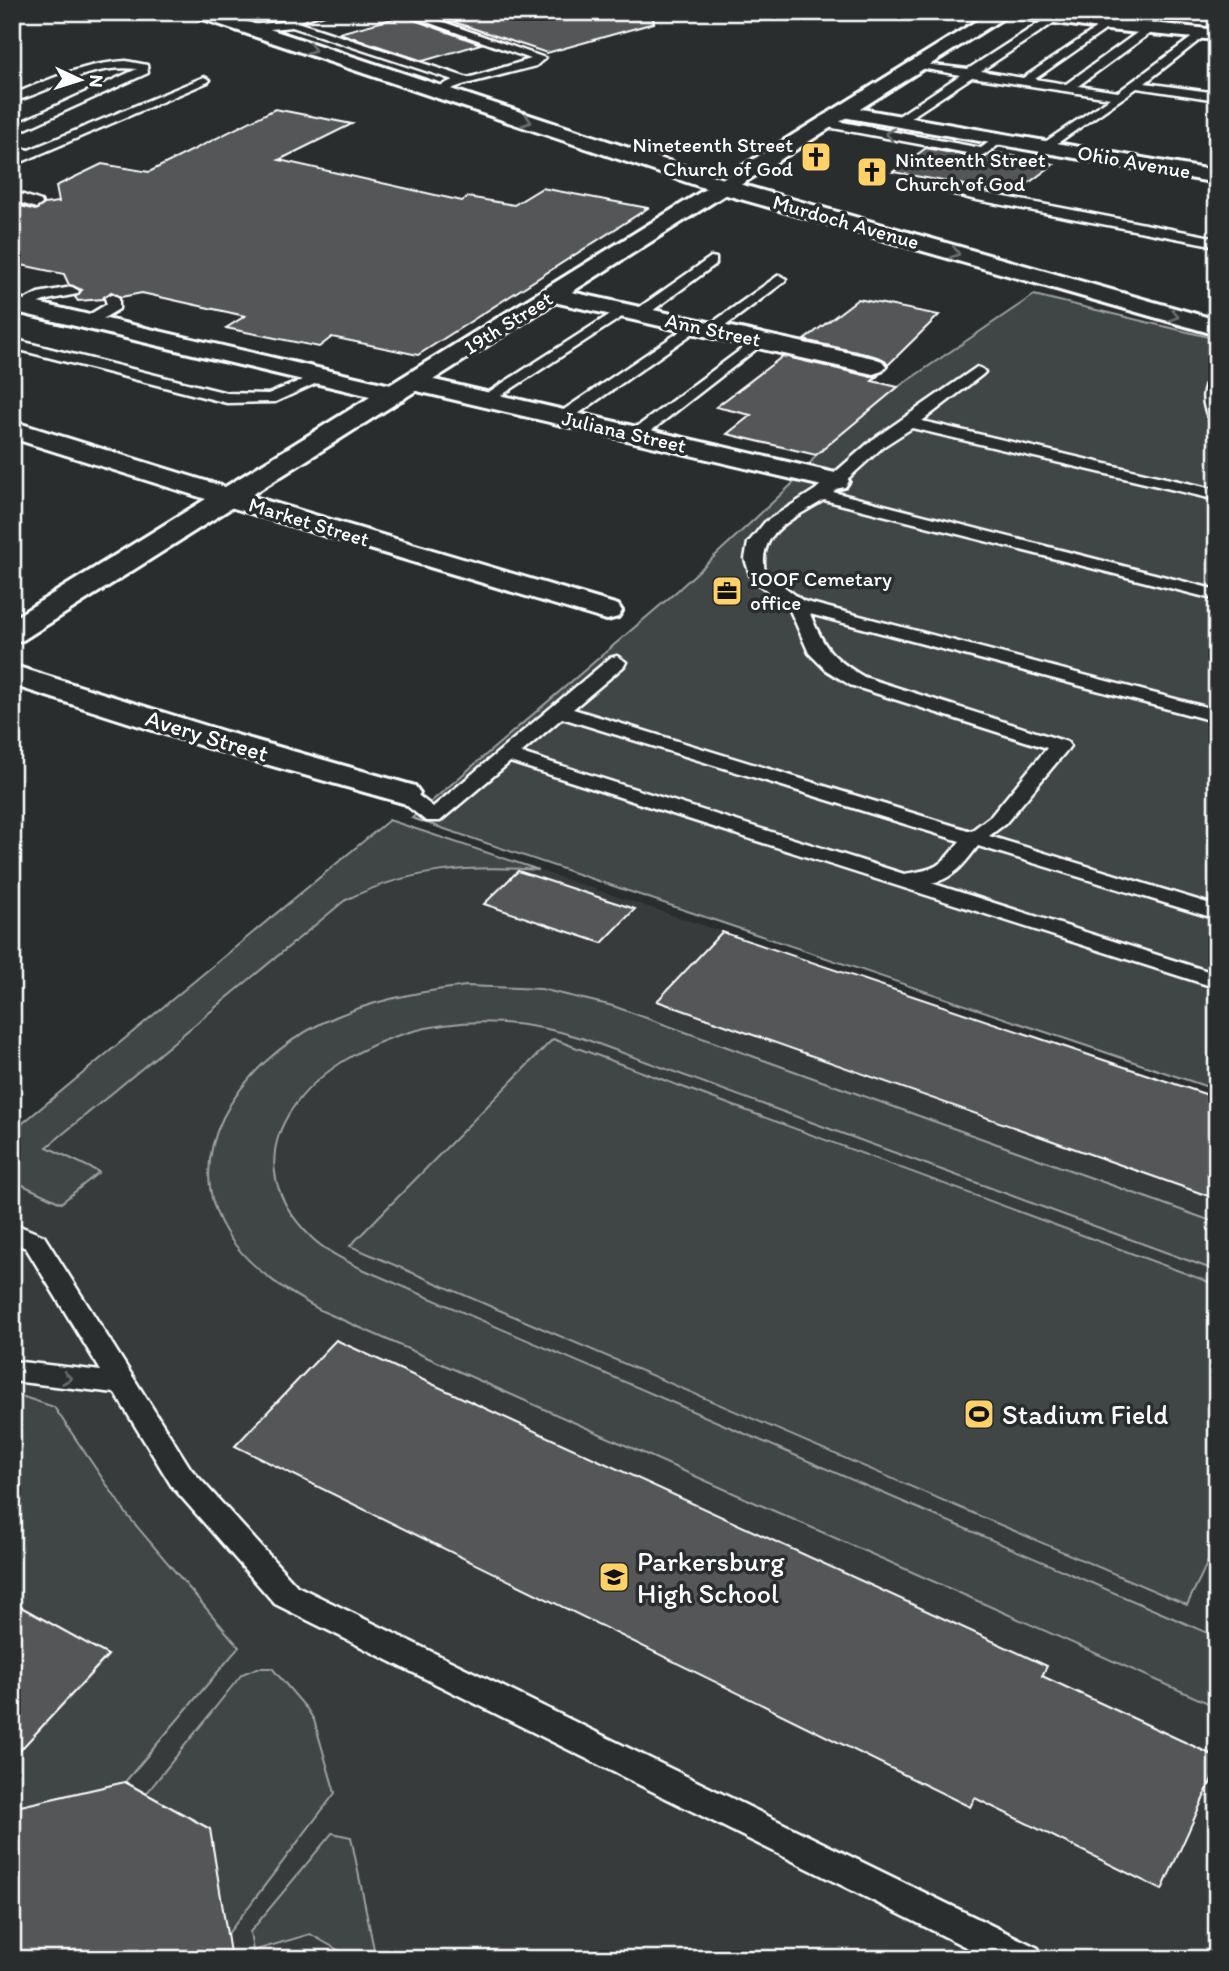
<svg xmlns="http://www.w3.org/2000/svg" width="1229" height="1971" font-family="Itim,sans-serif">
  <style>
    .built { fill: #373a3b }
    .green { fill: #414445; stroke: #a0a2a2; stroke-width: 2 }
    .building { fill: #555758; stroke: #fff; stroke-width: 2 }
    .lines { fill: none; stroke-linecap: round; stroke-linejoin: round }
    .service-casing { stroke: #fff; stroke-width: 5 }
    .minor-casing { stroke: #fff; stroke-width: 6 }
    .tertiary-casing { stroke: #fff; stroke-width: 6 }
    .primary-casing { stroke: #fff; stroke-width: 6 }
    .service { fill: #2a2d2e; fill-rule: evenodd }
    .minor { fill: #2a2d2e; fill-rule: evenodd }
    .tertiary { fill: #2a2d2e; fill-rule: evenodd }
    .primary { fill: #2a2d2e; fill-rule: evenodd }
    .oneway { stroke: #6a6c6d }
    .labels { text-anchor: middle; stroke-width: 7; stroke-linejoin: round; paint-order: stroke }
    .far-poi-label { font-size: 21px; fill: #fff; stroke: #2a2d2e; text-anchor: start }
    .far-street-label { font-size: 21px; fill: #fff; stroke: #2a2d2e }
    .street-label { font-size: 24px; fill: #fff; stroke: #2a2d2e }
    .near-poi-label { font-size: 28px; fill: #fff; stroke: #2a2d2e; text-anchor: start }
  </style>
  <rect width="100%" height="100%" fill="#2a2d2e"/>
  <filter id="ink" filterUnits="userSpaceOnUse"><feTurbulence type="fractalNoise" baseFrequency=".0143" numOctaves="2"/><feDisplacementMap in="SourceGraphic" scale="14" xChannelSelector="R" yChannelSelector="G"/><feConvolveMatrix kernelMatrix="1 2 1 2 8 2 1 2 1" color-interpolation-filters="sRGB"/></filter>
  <g filter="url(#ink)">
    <path class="built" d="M389,820L1217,1098V1959H12V1196L23,1186L12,1180V1132Z"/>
    <path class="green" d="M1034,295L1217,339V1090L412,818L677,591L803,474L816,455L898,387Z
      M389,820L539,870C470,865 406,869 344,901L47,1147L99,1172L61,1203L12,1180V1132Z
      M466,986L541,989L613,1006L1217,1223V1271L582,1038C526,1021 468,1016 410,1032C318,1056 219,1147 311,1237C324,1250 343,1259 360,1268L1217,1637V1707L320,1310C289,1292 259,1275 236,1246C168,1161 241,1062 322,1023C368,1001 416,992 466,986Z
      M553,1039L1217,1285V1543L1187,1605L350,1246Z
      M12,1393L54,1407L128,1516L239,1647L125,1782L12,1808V1759L108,1656L12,1602Z
      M257,1668H272L307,1709L314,1720L335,1793L227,1935L146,1794L242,1674Z
      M332,1833L351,1837L376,1959H354L310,1934L253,1951L250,1932Z"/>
    <path class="building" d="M424,12H652L654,23L547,53Z
      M403,16L481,44L423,61L339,33Z
      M275,109L352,124L279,160L462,201L468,197L514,205L542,188L648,208L418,355L332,337L319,347L226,328L245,316L142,293L121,297L111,292L103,299L78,301L75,297L82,290L69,285L64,274L12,263V206H21L35,210L44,204L59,202L56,186L102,164L149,172Z
      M926,148L983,159L993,152L1054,164L1014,194L893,172Z
      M858,299L939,315L888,365L883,359L874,356L804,340Z
      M783,356L872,377L879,375L872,381L898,387L816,455L727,434L751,415L716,407Z
      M518,871L635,909L602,943L484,904Z
      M722,932L1217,1098V1199L657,1001Z
      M336,1340L1047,1666L1042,1676L1217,1757V1768L1162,1890L975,1798L970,1807L235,1446Z
      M12,1602L108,1655L12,1759Z
      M125,1782L210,1829L231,1959H12V1808Z"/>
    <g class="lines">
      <g class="service-casing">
        <path id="service" d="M310,12H329L297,22L468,78L531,59L399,12H415L545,58L536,66L462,85L437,94L433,93V89L453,80L292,27L249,31L244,28L249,25L283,22L284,19Z
          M1109,12H1120L1124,17L1035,79L1066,84L1145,27H1153V31L1078,86L1118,92L1202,30L1207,33L1206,35L1145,83L1217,93V100L1137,88L1046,151L1040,147L1042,144L1110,98L972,77L901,124L891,121L960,75L915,67V63L968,69L1050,16H1058V20L981,71L1023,78L1113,17Z
          M126,61L147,65L148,73L12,135V126L137,69C91,63 54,90 12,102V95C50,79 85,63 126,61Z
          M204,77L210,80L208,82L12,166V157L18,155L12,154V146L29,150Z
          M826,119L981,148L997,136L1007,139L983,156L822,126L820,123Z
          M944,183L974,191L1217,238V246L972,199L940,190L938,187Z
          M12,191L41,201L42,204L36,208L12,200Z
          M711,257L716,258V264L644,317H634V311Z
          M779,275L786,279L784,282L716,333H706L704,330L706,327Z
          M72,287L79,291L77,294L47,300L20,310L13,306L38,293Z
          M112,294L119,298V309L92,325H82L80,322L82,319L107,304L105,298Z
          M623,306L628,307V313L491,402H481L478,399Z
          M694,322L699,323L701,326L699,329L568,421H556L554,418L556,415Z
          M759,336L764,337L766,340L764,343L642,438H630L628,435L630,432Z
          M12,339L227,393L268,394L317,374L322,372L330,377L275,402L227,403L12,348Z
          M977,367L982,369L985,372L982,375L922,421L1217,490V500L912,428L884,446L833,492L1217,590V600L824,500C794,519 757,531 765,572L803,601L1217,710V722L810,614C825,649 830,656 864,677L1067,742L1070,746L1067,750L1005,824L989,836L1217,906V919L978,846C964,864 954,879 931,883L1217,974V988L510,762L440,821H426L396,797L393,793L396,789H410L433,807L610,658L617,656L626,662L624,666L573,709L971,831L991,816L1047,748L850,685L826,670L809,653L789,608L751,578L745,559L748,543L765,522L815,490L872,440ZM562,718L960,841C939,867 938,869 904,874L521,753Z
          M1217,372V424L1209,419C1201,402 1201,389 1212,373Z
          M12,1223L44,1236L191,1469L297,1586L1038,1948L1043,1959H990L275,1604L171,1485L115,1393L12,1381V1361L101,1371L26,1248L12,1242Z"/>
      </g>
      <g class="minor-casing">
        <path id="minor" d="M1002,12H1052L1217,30V40L1107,30L1011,17Z
          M844,106L1217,171V183L837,116L834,112L837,108Z
          M553,288L873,358L882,361L886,366L882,371L873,374L545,300L541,295L545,290Z
          M12,297L395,386L404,389L408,394L404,399L395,402L12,311Z
          M413,375L835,473L845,475L849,481L845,487L835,489L404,388L400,383L404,378Z
          M230,490L618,605L622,611L618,617L607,620L596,617L220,504L216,498L220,492Z
          M12,665L226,732L415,786L420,793L415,800L403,803L202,746L12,685Z"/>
      </g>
      <g class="tertiary-casing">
        <path id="tertiary" d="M991,12H1013L23,640L12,642V619L206,499L12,438V421L225,487Z"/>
      </g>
      <g class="primary-casing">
        <path id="primary" d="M191,12H218L732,182L1217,320V335L716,192L194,16Z"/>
      </g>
      <use href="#service" class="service"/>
      <use href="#minor" class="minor"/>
      <use href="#tertiary" class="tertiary"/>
      <use href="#primary" class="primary"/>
    </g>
    <defs><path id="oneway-chevron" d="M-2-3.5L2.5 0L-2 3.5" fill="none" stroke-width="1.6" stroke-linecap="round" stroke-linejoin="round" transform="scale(1.75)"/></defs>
    <g class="oneway">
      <use href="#oneway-chevron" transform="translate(311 49) rotate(18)"/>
      <use href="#oneway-chevron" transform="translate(527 121) rotate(19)"/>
      <use href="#oneway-chevron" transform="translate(890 134) rotate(-170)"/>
      <use href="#oneway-chevron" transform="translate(955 253) rotate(16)"/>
      <use href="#oneway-chevron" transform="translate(1174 316) rotate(16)"/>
      <use href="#oneway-chevron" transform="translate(67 1378) rotate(7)"/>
    </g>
  </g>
  <defs>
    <g id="church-square" transform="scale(1.575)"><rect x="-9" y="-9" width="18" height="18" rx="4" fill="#ffd166" stroke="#2a2d2e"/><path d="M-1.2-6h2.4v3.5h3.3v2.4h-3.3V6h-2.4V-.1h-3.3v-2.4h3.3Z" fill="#111"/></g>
    <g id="office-square" transform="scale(1.575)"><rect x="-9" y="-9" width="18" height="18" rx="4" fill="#ffd166" stroke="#2a2d2e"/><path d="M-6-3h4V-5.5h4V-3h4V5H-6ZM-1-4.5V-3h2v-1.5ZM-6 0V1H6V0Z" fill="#111"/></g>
    <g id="stadium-square" transform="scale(1.575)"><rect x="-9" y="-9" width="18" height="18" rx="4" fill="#ffd166" stroke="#2a2d2e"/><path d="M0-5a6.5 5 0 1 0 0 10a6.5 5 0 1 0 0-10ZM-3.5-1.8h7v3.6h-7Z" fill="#111"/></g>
    <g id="school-square" transform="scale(1.575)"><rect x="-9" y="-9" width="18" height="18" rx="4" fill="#ffd166" stroke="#2a2d2e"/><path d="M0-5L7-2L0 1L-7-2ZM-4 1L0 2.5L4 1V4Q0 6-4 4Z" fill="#111"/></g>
  </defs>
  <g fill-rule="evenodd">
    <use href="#church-square" x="816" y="157"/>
    <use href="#church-square" x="872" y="172"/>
    <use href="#office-square" x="727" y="591"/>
    <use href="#stadium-square" x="979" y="1414"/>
    <use href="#school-square" x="614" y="1577"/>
  </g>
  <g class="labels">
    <g class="far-poi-label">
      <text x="793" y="152" text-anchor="end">Nineteenth Street<tspan x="793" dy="24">Church of God</tspan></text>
      <text x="895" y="167">Ninteenth Street<tspan x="895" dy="24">Church of God</tspan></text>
      <text x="750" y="586">IOOF Cemetary<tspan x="750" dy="24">office</tspan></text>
    </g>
    <g class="far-street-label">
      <text transform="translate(1134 162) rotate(10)" y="7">Ohio Avenue</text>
      <text transform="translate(846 222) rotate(16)" y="7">Murdoch Avenue</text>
      <text transform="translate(508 323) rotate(-32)" y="7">19th Street</text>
      <text transform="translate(713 330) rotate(12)" y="7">Ann Street</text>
      <text transform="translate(624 432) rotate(13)" y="7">Juliana Street</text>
      <text transform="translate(309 522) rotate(17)" y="7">Market Street</text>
    </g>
    <g class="street-label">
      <text transform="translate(207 736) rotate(17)" y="8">Avery Street</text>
    </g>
    <g class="near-poi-label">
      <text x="1002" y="1424">Stadium Field</text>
      <text x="637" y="1571">Parkersburg<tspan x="637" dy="32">High School</tspan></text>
    </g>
  </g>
  <rect width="1229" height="1971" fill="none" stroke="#2a2d2e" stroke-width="42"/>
  <rect x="21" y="21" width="1187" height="1929" fill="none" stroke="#fff" stroke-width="2.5" filter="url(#ink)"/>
  <g transform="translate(80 80) rotate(94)" stroke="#2a2d2e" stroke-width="5" paint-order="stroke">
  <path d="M0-5L12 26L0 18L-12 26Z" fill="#ffffff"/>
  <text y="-10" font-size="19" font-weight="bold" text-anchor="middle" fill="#ffffff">N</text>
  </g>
</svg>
